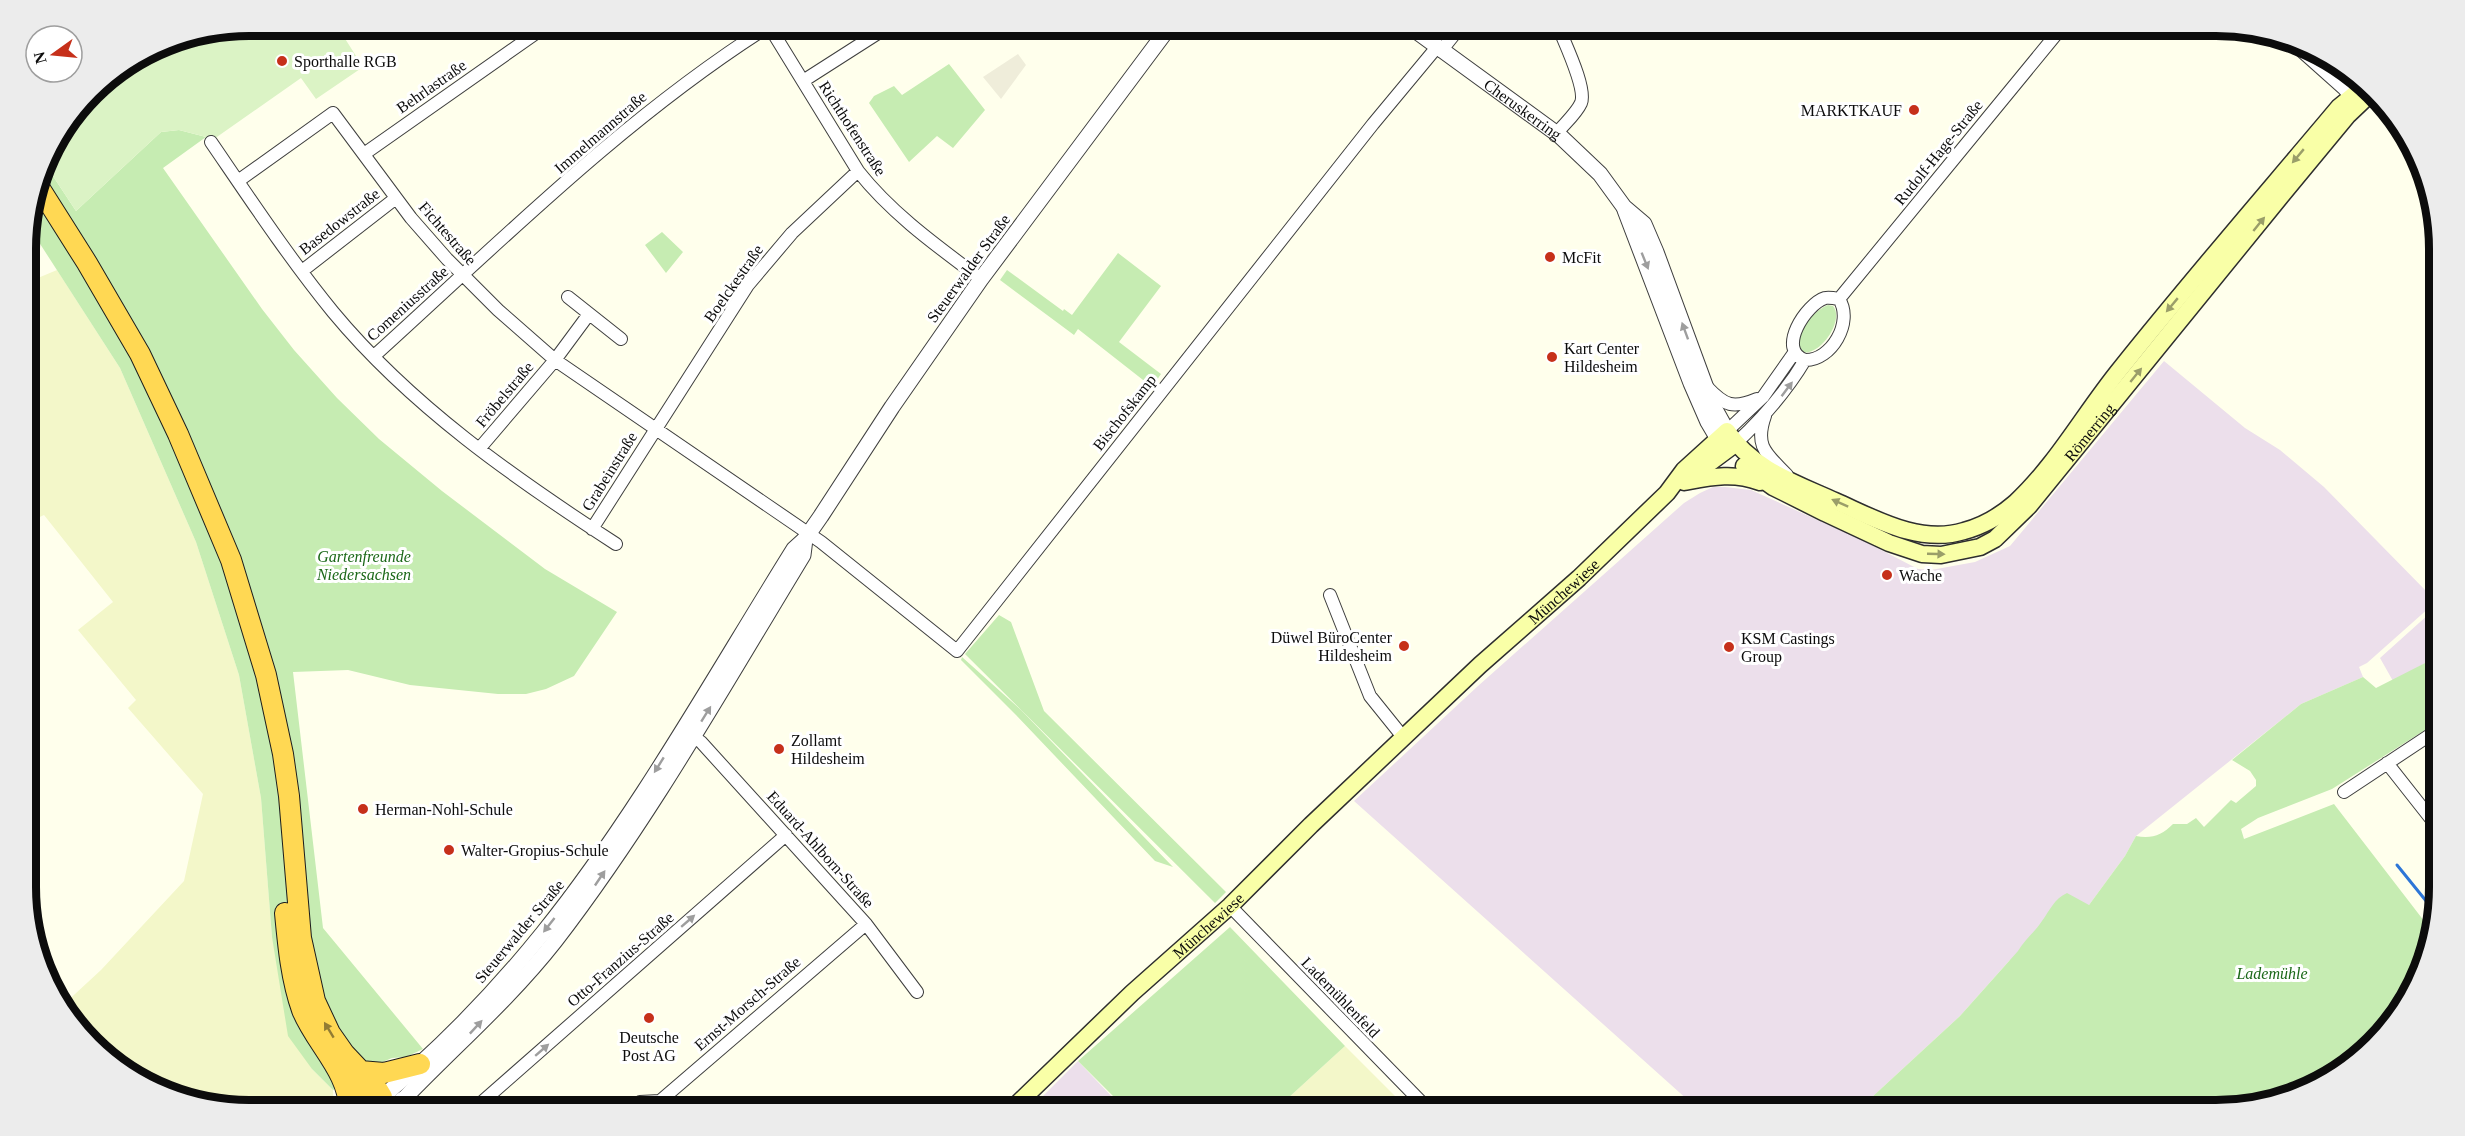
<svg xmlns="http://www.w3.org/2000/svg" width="2465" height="1136" font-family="Georgia,serif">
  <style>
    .industrial { fill: #ecdfeb }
    .farmland { fill: #f3f7c9 }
    .green { fill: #c6ecb2 }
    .pitch { fill: #dbf3c5 }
    .plaza { fill: #efedda }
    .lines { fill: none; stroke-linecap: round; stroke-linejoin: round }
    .stream { stroke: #2d76d7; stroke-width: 3 }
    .minor-casing { stroke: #3f3f3f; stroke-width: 14 }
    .tertiary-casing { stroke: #3f3f3f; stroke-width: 17 }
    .secondary-casing { stroke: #2e2e2e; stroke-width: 19 }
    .trunk-casing { stroke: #1d1d1d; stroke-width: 22 }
    .minor { stroke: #fff; stroke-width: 12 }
    .tertiary { stroke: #fff; stroke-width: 15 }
    .secondary { stroke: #f9ffa7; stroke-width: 16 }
    .trunk { stroke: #ffd853; stroke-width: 20 }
    .oneway { fill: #9a9e69 }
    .oneway2 { fill: #9e9e9e }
    .oneway3 { fill: #927c33 }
    .poi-dot { fill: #c6301a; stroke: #fff; stroke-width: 2 }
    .labels { text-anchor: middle; stroke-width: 6; stroke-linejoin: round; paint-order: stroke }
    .poi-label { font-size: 16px; fill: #0c0c0c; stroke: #fff; text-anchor: start }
    .street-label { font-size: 16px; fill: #0c0c0c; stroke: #fff }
    .park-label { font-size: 16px; font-style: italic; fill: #1b6818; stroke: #fff }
    .rim { fill: none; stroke: #0c0c0c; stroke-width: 8 }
  </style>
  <rect width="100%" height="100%" fill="#ffffec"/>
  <path class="industrial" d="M2164,361L2245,428L2280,450L2324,487L2431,596L2430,607L2367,663L2359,667L2363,677L2301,704L2136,836L2125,856L2089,905L2009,961L1960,1016L1858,1110H1699L1354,801L1478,686L1684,503L1700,493L1713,487H1725L1751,490L1864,541L1918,569L1931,570L1975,562L2010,546Z
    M2439,605V653L2429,661L2393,681L2380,658Z
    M1078,1061L1115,1100L1105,1110H1029Z"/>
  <path class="farmland" d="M57,270L120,368L196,542L239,675L261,798L272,937L312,1069L333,1090L334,1110H249L163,1093L113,1064L72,1023L62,1006L101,970L184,881L203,794L128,708L136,700L78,630L113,602L44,515L27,523L26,283Z
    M1345,1046L1409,1110H1275Z"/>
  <path class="green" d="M949,64L985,110L953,148L937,136L909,162L869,103L874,96L894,86L902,95Z
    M179,130L206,137L163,168L262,309L294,350L337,398L379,439L442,491L545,569L617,612L574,676L546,689L526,694H498L410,685L348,670L293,672L323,928L423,1049L406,1057L392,1058L380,1063L333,1090L312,1069L288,1036L272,937L261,798L239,675L196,542L120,368L35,236L26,245V234L45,164L76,211L161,132Z
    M662,232L683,252L666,273L645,245Z
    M1118,253L1161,286L1119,342L1161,374L1152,387L1078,329L1074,335L1000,280L1007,270L1063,311L1064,309L1072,315Z
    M1828,305L1833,306C1845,320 1820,357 1802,352C1791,335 1813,311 1828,305Z
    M999,615L1011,622L1044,711L1226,892L1215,903L965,654Z
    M2439,653V720L2436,723L2332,789L2258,818L2241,829L2244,839L2334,804L2431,930L2422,973L2393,1023L2341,1073L2288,1099L2230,1110H1858L1960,1016L2018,951C2025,939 2035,932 2042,921C2050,910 2054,899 2067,893L2089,905L2125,856L2136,836C2152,839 2162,835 2173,824H2187L2196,818L2204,827L2231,800L2236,803L2256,786V780L2250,771L2232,760L2301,704L2363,677L2376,688L2429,661Z
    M962,657L1021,710L1173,867L1155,861L1016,715L961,660Z
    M1230,927L1345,1046L1275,1110H1127L1078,1061Z"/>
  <path class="pitch" d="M249,26H337L363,67L316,99L301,78L214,139L179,130L161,132L76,211L45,164L49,150L101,81L164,42Z"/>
  <path class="plaza" d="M1018,54L1026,65L1001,99L983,77Z"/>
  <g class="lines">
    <path class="stream" d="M2397,865L2435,912"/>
    <g class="minor-casing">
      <path id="minor" d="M769,26L858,171C892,214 937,246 981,279
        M2289,40L2344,89L2355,102
        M1441,51L1461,26
        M803,81L889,26
        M1557,133C1564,124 1576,114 1581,103C1587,88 1564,42 1558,26
        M211,142C250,199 289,258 333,312C411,406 514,478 616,544
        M364,154L546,26
        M238,181L333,113L411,218L447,259L498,310L555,360L821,542L957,651L1373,124L1437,47
        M302,271L396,198
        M568,297L621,339
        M1839,299L2063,26
        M374,356C501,241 625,117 769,26
        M1707,387C1725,406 1733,409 1757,399
        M1765,416C1754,447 1767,454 1787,475
        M1727,431L1763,397L1794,353
        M1735,444C1763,418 1786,392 1805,360C1831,361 1854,322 1839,299C1834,298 1829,297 1825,298C1806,304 1776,350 1805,360
        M479,449L555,360L589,314
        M592,529L748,285L792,233L858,171
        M1330,595L1370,696L1403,737
        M692,736L701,742L866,924L917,992
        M2387,763L2439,829
        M2344,792L2439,729
        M1230,906L1429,1110
        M485,1110L482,1102L786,835
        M631,1110L640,1102L660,1101
        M667,1110L660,1101L866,924"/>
    </g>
    <g class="tertiary-casing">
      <g id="tertiary">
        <path id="s1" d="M1409,26L1560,136L1600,174L1624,207L1644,224L1656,252L1712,404L1727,431"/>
        <path d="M1625,210L1691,383L1708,422L1718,439"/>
        <path d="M403,1099L391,1109L374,1105C388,1091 404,1079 418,1066C462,1026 506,979 543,933C637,816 714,677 794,549L805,539L821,516L892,407L981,279L1170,26"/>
        <path d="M398,1105C450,1050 508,1001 555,941C648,820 724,685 803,555L805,539"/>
      </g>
    </g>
    <g class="secondary-casing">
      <g id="secondary">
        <path id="s2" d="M1744,466L1773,487L1825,513L1889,543L1922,554L1941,555L1980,547L1995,539L2029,506L2281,196L2348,115L2368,96"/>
        <path d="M1688,479L1735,444"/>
        <path d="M1684,482C1711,477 1733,472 1760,482"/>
        <path id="s3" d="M1011,1110L1132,993L1230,906L1311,825L1480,665L1579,578L1667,493L1684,470L1727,431C1752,469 1795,483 1835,501C1874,518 1919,545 1964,531C1983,526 2000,516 2015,503C2057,464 2085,412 2121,368C2192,279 2266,194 2339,107L2366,85"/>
      </g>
    </g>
    <g class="trunk-casing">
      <path id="trunk" d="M39,187L87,263L140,354L178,434L231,560L266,675L283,754L289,796L301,938L315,1001L330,1033L344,1053L376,1087L382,1097
        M285,913C288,945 291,979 302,1010C315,1043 350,1073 349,1110
        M360,1071L384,1073L420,1064
        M342,1074L374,1105"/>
    </g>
    <use href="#minor" class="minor"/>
    <use href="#tertiary" class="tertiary"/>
    <use href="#secondary" class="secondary"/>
    <use href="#trunk" class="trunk"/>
  </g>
  <defs><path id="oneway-solid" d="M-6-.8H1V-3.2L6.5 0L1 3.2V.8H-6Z" transform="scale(1.5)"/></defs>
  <g class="oneway">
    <use href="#oneway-solid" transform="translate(2298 156) rotate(130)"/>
    <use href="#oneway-solid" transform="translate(2259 224) rotate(-51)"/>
    <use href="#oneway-solid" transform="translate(2172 305) rotate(130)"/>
    <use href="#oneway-solid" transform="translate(2136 375) rotate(-51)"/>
    <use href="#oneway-solid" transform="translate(1840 503) rotate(-156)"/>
    <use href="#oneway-solid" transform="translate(1936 554) rotate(2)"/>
  </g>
  <g class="oneway2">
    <use href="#oneway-solid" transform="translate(1645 261) rotate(68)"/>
    <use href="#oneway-solid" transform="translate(1685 331) rotate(-110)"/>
    <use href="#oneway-solid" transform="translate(1787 389) rotate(-53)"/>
    <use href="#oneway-solid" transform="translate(706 714) rotate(-58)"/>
    <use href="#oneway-solid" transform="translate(659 765) rotate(122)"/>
    <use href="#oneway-solid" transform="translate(600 878) rotate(-56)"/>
    <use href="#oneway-solid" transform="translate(688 921) rotate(-41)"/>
    <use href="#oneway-solid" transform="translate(549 925) rotate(128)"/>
    <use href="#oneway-solid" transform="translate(476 1027) rotate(-47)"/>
    <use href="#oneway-solid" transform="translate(542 1050) rotate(-41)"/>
  </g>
  <use class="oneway3" href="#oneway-solid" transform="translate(329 1030) rotate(-121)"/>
  <g class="poi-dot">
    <circle cx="282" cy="61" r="6"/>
    <circle cx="1914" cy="110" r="6"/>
    <circle cx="1550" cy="257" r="6"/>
    <circle cx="1552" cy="357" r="6"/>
    <circle cx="1887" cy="575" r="6"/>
    <circle cx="1404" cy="646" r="6"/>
    <circle cx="1729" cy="647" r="6"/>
    <circle cx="779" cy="749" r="6"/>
    <circle cx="363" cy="809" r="6"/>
    <circle cx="449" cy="850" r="6"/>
    <circle cx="649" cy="1018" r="6"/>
  </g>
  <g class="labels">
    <g class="poi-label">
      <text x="294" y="67">Sporthalle RGB</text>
      <text x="1902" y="116" text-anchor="end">MARKTKAUF</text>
      <text x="1562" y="263">McFit</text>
      <text x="1564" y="354">Kart Center<tspan x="1564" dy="18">Hildesheim</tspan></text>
      <text x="1899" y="581">Wache</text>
      <text x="1392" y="643" text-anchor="end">Düwel BüroCenter<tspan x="1392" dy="18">Hildesheim</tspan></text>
      <text x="1741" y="644">KSM Castings<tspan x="1741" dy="18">Group</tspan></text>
      <text x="791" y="746">Zollamt<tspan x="791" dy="18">Hildesheim</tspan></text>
      <text x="375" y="815">Herman-Nohl-Schule</text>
      <text x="461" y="856">Walter-Gropius-Schule</text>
      <text x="649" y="1043" text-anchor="middle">Deutsche<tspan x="649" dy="18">Post AG</tspan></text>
    </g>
    <g class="street-label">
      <text transform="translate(431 86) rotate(-35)" y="6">Behrlastraße</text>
      <text dy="6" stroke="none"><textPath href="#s1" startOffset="141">Cheruskerring</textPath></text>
      <text transform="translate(853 128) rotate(57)" y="6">Richthofenstraße</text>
      <text transform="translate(600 132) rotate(-41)" y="6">Immelmannstraße</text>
      <text transform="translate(1938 152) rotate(-51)" y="6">Rudolf-Hage-Straße</text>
      <text transform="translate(339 221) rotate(-38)" y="6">Basedowstraße</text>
      <text transform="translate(448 233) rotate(49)" y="6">Fichtestraße</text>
      <text transform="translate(968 268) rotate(-54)" y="6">Steuerwalder Straße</text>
      <text transform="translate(733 283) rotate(-55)" y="6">Boelckestraße</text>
      <text transform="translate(407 303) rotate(-42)" y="6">Comeniusstraße</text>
      <text transform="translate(504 394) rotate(-50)" y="6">Fröbelstraße</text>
      <text transform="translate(1124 412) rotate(-52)" y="6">Bischofskamp</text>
      <text dy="6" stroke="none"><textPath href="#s2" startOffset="418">Römerring</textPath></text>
      <text transform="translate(609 471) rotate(-58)" y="6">Grabeinstraße</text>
      <text dy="6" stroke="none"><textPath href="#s3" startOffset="758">Münchewiese</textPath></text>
      <text transform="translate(821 849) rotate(48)" y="6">Eduard-Ahlborn-Straße</text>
      <text dy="6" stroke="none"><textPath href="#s3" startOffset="270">Münchewiese</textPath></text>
      <text transform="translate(519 931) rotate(-50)" y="6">Steuerwalder Straße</text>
      <text transform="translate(620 959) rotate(-41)" y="6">Otto-Franzius-Straße</text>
      <text transform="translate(1341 997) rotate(46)" y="6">Lademühlenfeld</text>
      <text transform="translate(747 1003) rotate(-41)" y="6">Ernst-Morsch-Straße</text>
    </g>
    <g class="park-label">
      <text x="364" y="562">Gartenfreunde<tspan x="364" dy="18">Niedersachsen</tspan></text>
      <text x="2272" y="979">Lademühle</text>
    </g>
  </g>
  <path d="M0 0H2465V1136H0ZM249 36H2216A213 213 0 0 1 2429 249V887A213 213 0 0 1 2216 1100H249A213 213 0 0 1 36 887V249A213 213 0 0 1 249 36Z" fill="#ececec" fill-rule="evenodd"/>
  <path class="rim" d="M249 36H2216A213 213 0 0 1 2429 249V887A213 213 0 0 1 2216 1100H249A213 213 0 0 1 36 887V249A213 213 0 0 1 249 36Z"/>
  <g transform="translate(54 54) rotate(255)"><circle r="28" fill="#ffffff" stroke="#9e9e9e" stroke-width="1.5"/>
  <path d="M0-4.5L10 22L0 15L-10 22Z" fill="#c6301a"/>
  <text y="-9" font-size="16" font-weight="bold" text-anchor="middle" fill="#0c0c0c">N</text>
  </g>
</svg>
